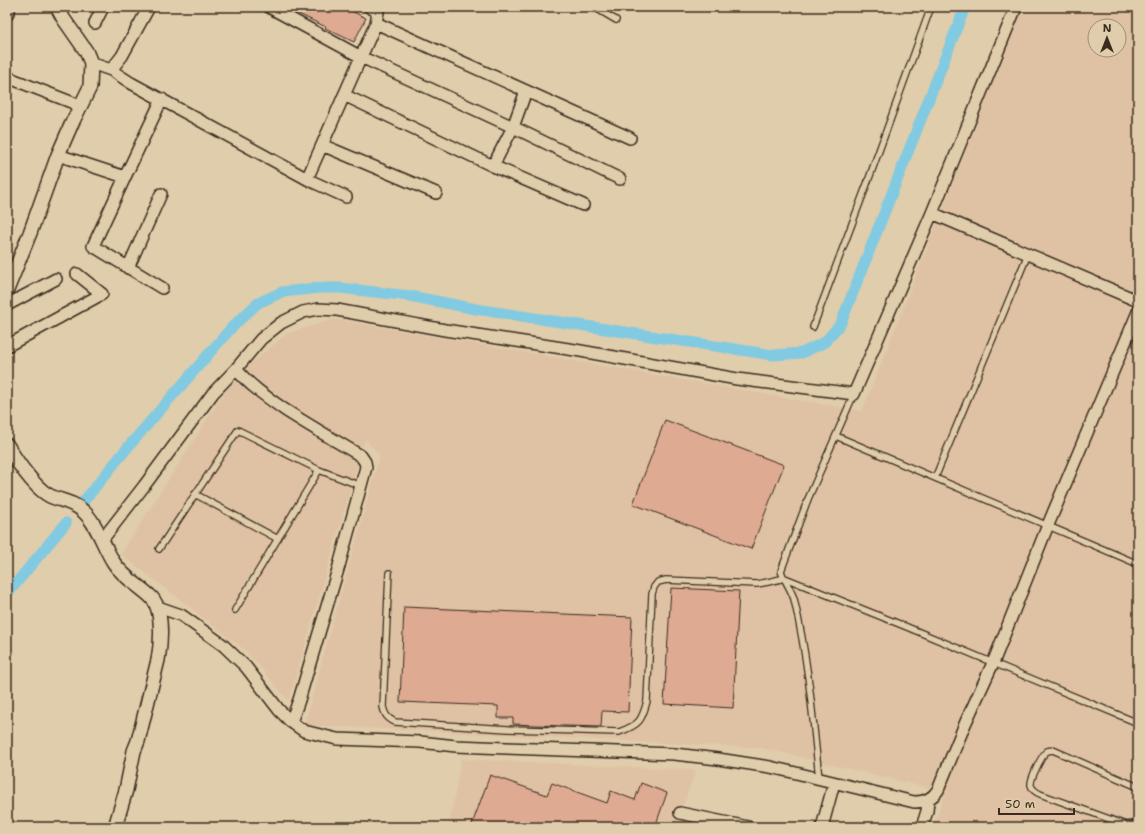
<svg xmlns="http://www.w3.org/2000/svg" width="1145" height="834" font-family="'Shantell Sans',sans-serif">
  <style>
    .built { fill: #dfc2a4; fill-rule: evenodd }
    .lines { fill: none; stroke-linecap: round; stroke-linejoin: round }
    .canal { stroke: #81cae1; stroke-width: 11 }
    .building { fill: #deaa92; stroke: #3b2a1e }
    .service-casing { stroke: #3b2a1e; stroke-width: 8 }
    .minor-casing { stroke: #3b2a1e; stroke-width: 14 }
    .tertiary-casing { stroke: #3b2a1e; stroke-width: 16 }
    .service { stroke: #e0cdab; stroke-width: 5.5 }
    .minor { stroke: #e0cdab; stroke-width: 11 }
    .tertiary { stroke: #e0cdab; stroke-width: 13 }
  </style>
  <rect width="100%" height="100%" fill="#e0cdab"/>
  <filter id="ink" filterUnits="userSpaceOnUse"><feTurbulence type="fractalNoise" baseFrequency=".025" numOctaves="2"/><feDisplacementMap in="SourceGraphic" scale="8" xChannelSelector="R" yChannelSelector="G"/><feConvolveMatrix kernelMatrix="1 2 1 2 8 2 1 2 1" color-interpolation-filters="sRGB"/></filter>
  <g filter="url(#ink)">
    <path class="built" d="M1023,7H1138V827H933L945,792L762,748L304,725L380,455L365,439L289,701L246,651L121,554L225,391L251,363L288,333L335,319L862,411ZM1095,26H1119V50H1095Z
      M461,759L696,770L675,827H449Z"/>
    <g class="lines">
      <path class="canal" d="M83,502L128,447L233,326L258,303L282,292L320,288H340L410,296L476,309L773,355L802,353L825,342L841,323L965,7
        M7,594L66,523"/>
    </g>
    <path class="building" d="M284,7H343L366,18L354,42L325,28L326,27Z
      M665,420L784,465L751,549L633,504Z
      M671,588L739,591L733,708L664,704Z
      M404,607L632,617L628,712L602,711L601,727L535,725L513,724V718H498V706L400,702Z
      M490,775L547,795L552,783L607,803L611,791L635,800L641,783L667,793L655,827H471Z"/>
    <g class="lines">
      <g class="service-casing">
        <path id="service" d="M594,7L616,20
          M813,327L867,184L931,7
          M836,436L1138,564
          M935,478L1028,254
          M195,494L278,539
          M159,549L238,430L319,470L361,486
          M389,573L383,707C385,715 387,718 395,722L508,729L619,732C639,725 642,721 647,701L652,594L654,587L658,582L666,580L757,584L768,582L785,578L907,627L1138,723
          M235,610L319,470
          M819,779C813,718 808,658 794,599C791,589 784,580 781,571L808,499L854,394
          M1138,787L1053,750C1052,750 1048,751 1047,751C1042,755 1030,779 1031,785C1032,790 1036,792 1040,794L1126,825L1134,824L1138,820"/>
      </g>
      <g class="minor-casing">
        <path id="minor" d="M269,7L361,57L513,127L620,179
          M369,7L378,12L376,23
          M7,15L10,7
          M95,23L103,7
          M91,63L111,70L131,83L311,181L346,197
          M111,70L122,56L149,7
          M7,77L81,106
          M344,95L493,166L583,205
          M322,145L436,193
          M58,155L125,177L93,246L162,288
          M493,166L513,127L526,91
          M125,177L162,99
          M307,179L376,23L630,138
          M932,213L1138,301
          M128,268L161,194
          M7,305L56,279
          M7,346L102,294L77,274
          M102,540L144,486L213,393L236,369
          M158,607L181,615L223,645L246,667L279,710L291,722L304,731L337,739L420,742L456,746L506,748L674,754L718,759L770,767L792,772L914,802C925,802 932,799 938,790L965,724L993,663L1048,525L1138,312
          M291,722L299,700L339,566L366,467L365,462L361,456C336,441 310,426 285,410C268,398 249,385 236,369L261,339L281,323L303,312L318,309L337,310L445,330L575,350L737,379L854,394L932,213L1016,7
          M680,813L748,827
          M822,827L834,783
          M922,827L927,811L928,801"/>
      </g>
      <g class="tertiary-casing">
        <path id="tertiary" d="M7,290L30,233L58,155L72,123L90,87L91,63L86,51L63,18L57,7
          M7,445C16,460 35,489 50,496C61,501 74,502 83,511C97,523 104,548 114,563C123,577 138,585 150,596C164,608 161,644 158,660L138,741L134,751L126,790L115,827"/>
      </g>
      <use href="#service" class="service"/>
      <use href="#minor" class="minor"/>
      <use href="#tertiary" class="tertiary"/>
    </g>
  </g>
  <rect width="1145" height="834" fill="none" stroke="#e0cdab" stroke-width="24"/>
  <rect x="12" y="12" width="1121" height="810" fill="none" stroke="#3b2a1e" stroke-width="1.5" filter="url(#ink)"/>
  <g transform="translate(1107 38)"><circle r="19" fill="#e0cdab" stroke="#9e8c73"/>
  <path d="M0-3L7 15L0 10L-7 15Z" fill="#3b2a1e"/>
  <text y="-6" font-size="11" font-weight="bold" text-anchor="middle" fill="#3b2a1e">N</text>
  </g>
  <path d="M999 808v6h75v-6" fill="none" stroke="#3b2a1e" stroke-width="2"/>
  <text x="1005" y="808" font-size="12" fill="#3b2a1e" stroke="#e0cdab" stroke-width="3" paint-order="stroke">50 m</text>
</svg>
